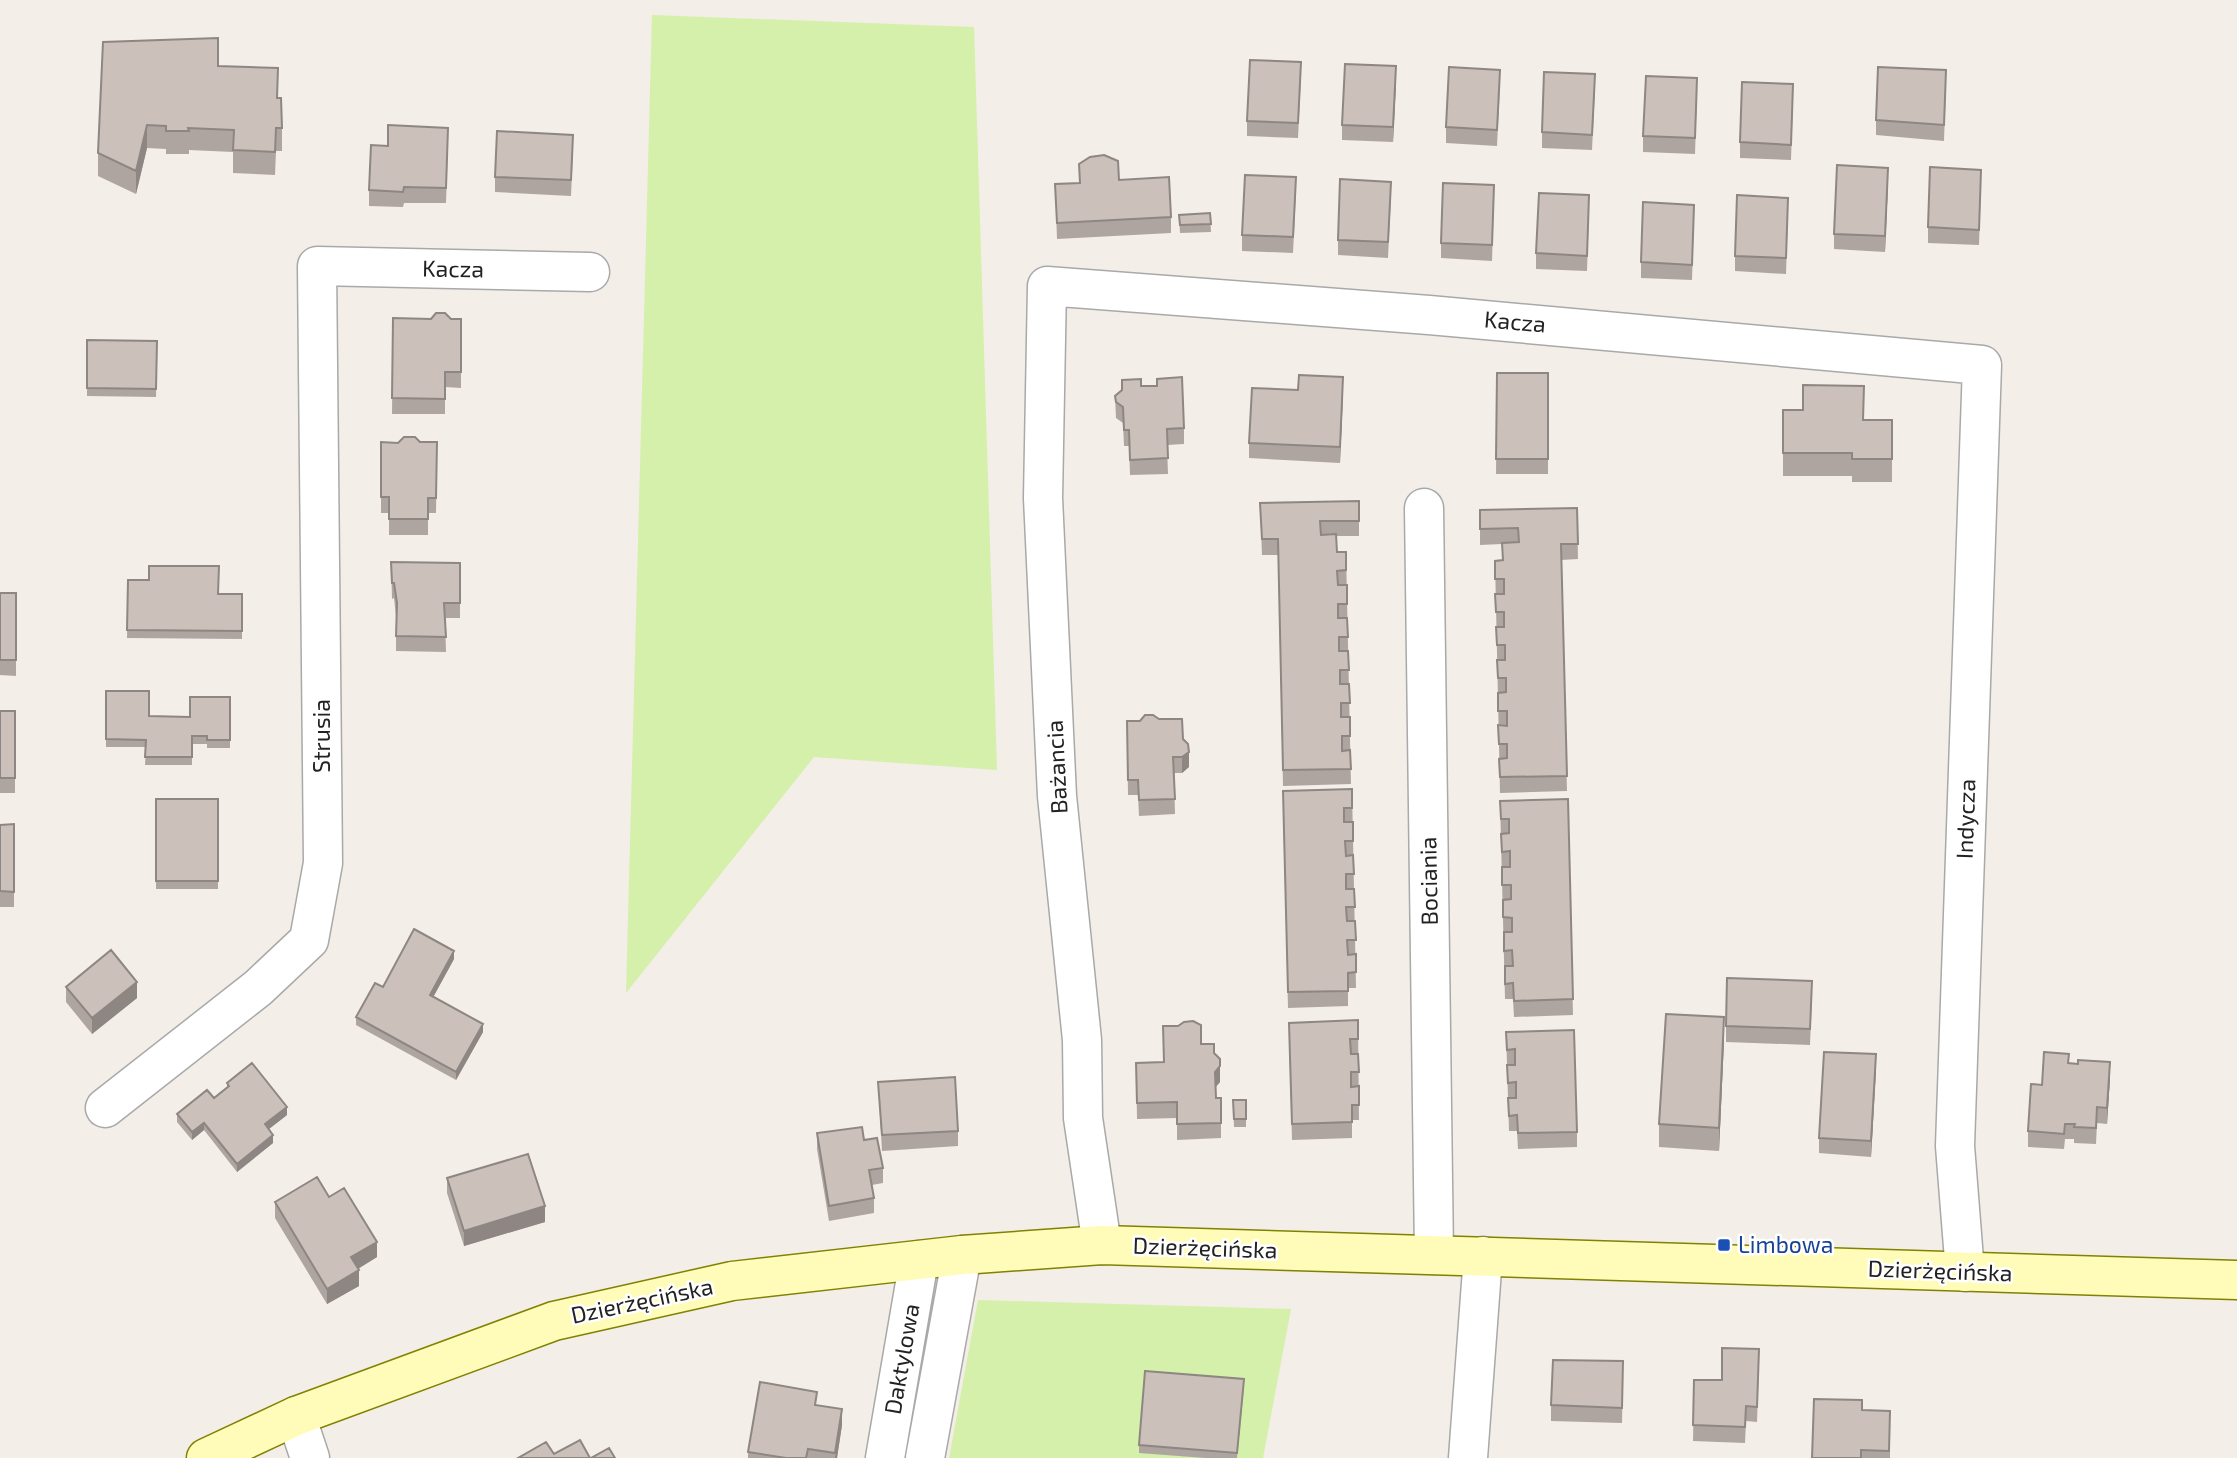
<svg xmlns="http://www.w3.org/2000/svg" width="2237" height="1458" font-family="'Exo 2',sans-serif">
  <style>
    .grass { fill: #d4f0aa }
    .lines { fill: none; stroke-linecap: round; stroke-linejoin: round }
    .street-casing { stroke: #a9a9a9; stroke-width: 41 }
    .secondary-casing { stroke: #818200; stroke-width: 41 }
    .street { stroke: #fff; stroke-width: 38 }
    .secondary { stroke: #fffcba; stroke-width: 38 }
    .wall { fill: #afa5a0 }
    .shaded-wall { fill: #8e8682 }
    .building { fill: #cbc0ba; stroke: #8e8682; stroke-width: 2 }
    .transit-dot { fill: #1a4fb4; stroke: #fff; stroke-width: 2.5 }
    .labels { text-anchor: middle; stroke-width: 5; stroke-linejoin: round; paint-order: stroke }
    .street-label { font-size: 23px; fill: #222; stroke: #fff }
    .transit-label { font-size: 23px; fill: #164399; stroke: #fff; text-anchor: start }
  </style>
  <rect width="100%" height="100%" fill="#f3eee8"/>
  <path class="grass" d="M652,15L974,27L997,770L814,757L626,993Z
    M978,1300L1291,1309L1263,1458H949Z"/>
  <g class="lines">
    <g class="street-casing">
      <path id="street" d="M1424,508L1434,1255
        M105,1108L258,988L309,940L323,863L317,266L590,272
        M1102,1245L1083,1118L1082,1040L1057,796L1043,498L1047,286L1429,315L1982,365L1955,1146L1965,1272
        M296,1416L310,1458
        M885,1458L919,1260
        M925,1458L962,1255
        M1468,1458L1483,1256"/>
    </g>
    <g class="secondary-casing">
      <path id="secondary" d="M206,1458L296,1416L554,1321L732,1281L962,1255L1102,1245L2237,1280"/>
    </g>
    <use href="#street" class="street"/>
    <use href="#secondary" class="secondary"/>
  </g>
  <path class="wall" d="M218,66L278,98L282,128V151H276L275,175L233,173V152L189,150V154H166V149L147,148L136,194L98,176V153Z
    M1301,78L1298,138L1247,136V121Z
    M1396,82L1393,142L1342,140V125Z
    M1500,85L1497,146L1446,143V127Z
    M1946,85L1944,141L1876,135V120Z
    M1595,90L1592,150L1542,148V132Z
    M1697,94L1695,154L1643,152V136Z
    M1793,100L1791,160L1740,158V142Z
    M448,143L446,203H404L403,207L369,206V190L388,146Z
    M573,150L571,196L495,192V177Z
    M1079,164L1171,217V233L1057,239L1055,184L1079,183Z
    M1888,183L1885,252L1834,249V234Z
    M1981,185L1979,245L1928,243V227Z
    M1296,193L1293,253L1242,251V235Z
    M1391,197L1388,258L1338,255V240Z
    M1494,201L1492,261L1441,258V243Z
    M1589,211L1587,271L1536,269V253Z
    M1210,213L1211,232L1180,233L1179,215Z
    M1788,213L1786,274L1735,271V256Z
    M1694,220L1692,280L1641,278V262Z
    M393,318L461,319V388L445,387V414H392Z
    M87,340L157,341L156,397L87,396Z
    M1497,373H1548V474H1496Z
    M1141,386H1157L1184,428V444L1167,445L1168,474L1130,475L1129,446H1124L1123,423L1116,418L1115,396Z
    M1343,393L1340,463L1249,458V443Z
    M1783,410L1864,420H1892V482H1852V476H1783Z
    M381,442H437L436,513H428V535H389V513H381Z
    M1359,501V536H1336L1337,552H1346L1351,784L1283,786L1278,555H1262L1260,503Z
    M1577,508L1578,559L1561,560L1567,791L1500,793L1495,561L1502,560V544L1480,545V510Z
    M391,562L460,563V618H445L446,652L396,651V616L394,598L392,599Z
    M128,580L218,594H242V639L127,638Z
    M0,593H16V676L0,675Z
    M106,691L149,716L190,717L230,697V748H207V744H192V765H145L146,747H106Z
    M0,711H15V793H0Z
    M1127,721L1183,739L1189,767L1182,773H1174L1175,814L1139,816L1138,795H1128Z
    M1352,789L1356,988H1348V1006L1288,1008L1283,807Z
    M156,799H218V889H156Z
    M1568,799L1573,1015L1514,1017L1513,999H1505L1500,801Z
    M14,824V907H0V825Z
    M454,959L433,997L483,1032L456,1080L356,1025V1017L383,987Z
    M66,987L137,998L92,1034L66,1002Z
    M1812,997L1810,1045L1726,1042V1026Z
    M1358,1020L1359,1120H1352V1138L1292,1140L1289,1038Z
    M1163,1026L1201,1044L1214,1053L1220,1059V1082L1216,1087V1098H1221V1138L1177,1140V1118L1137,1119L1136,1063L1163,1062Z
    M1506,1032L1577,1132V1147L1518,1149L1517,1131H1509L1508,1098H1516H1508L1507,1065H1515H1507Z
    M1724,1040L1719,1151L1659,1147V1124Z
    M2069,1063L2110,1078L2107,1124L2097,1123L2096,1144L2074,1143V1139H2065L2064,1149L2028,1147V1131L2042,1085Z
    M1876,1069L1871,1157L1819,1153V1138Z
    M878,1082L958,1131V1146L882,1151Z
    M227,1083L287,1115L269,1129L273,1143L237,1172L204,1130L192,1140L177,1122V1114L214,1098L227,1087Z
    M1233,1100H1246V1127H1234Z
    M817,1133L864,1140L883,1168V1183L872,1185L874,1198V1213L829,1221L817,1149Z
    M447,1178L545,1222L464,1246L447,1193Z
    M329,1197L377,1257L358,1269L359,1286L327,1304L275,1218V1202Z
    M1759,1364L1757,1422L1746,1421L1745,1443L1693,1441L1694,1380H1722Z
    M1623,1377L1622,1423L1551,1421V1405Z
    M1244,1387L1237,1458H1205L1139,1453V1445Z
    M817,1405L842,1425L837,1458H748V1452Z
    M1862,1410L1890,1411V1458H1812Z"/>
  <path class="shaded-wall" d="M1396,66V82L1393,142V127Z
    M147,125V148L136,194V171Z
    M1888,168V183L1885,252V236Z
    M1343,377V393L1340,463V447Z
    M1189,752V767L1182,773V757Z
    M454,951V959L430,1003V995Z
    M137,982V998L92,1034V1018Z
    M1724,1017V1040L1719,1151V1128Z
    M483,1024V1032L456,1080V1072Z
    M1876,1054V1069L1871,1157V1141Z
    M2110,1062V1078L2107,1124V1108Z
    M1220,1066V1082L1215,1087V1072Z
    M287,1107V1115L265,1132V1124Z
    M204,1123V1130L192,1140V1132Z
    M273,1135V1143L237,1172V1164Z
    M545,1206V1222L464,1246V1231Z
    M377,1242V1257L351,1273V1257Z
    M359,1270V1286L327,1304V1289Z
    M842,1409V1425L837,1458H835Z"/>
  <path class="building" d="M218,38V66L278,68L277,98H281L282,128H276L275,152L233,150L234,130L188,128L189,131H166V126L147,125L136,171L98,153L103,42Z
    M1250,60L1301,62L1298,123L1247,121Z
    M1345,64L1396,66L1393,127L1342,125Z
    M1449,67L1500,70L1497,130L1446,127Z
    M1878,67L1946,70L1944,125L1876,120Z
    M1544,72L1595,74L1592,135L1542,132Z
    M1646,76L1697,78L1695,138L1643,136Z
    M1742,82L1793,84L1791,145L1740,142Z
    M388,125L448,128L446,188L404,187L403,192L369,190L371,145L388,146Z
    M497,131L573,135L571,180L495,177Z
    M1104,155L1118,161L1119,180L1169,177L1171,217L1057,223L1055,184L1080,183L1079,164L1090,157Z
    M1837,165L1888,168L1885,236L1834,234Z
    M1930,167L1981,170L1979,230L1928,227Z
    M1245,175L1296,177L1293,237L1242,235Z
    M1340,179L1391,182L1388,242L1338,240Z
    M1443,183L1494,185L1492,245L1441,243Z
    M1539,193L1589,195L1587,256L1536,253Z
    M1737,195L1788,198L1786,258L1735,256Z
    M1643,202L1694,205L1692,265L1641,262Z
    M1210,213L1211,224L1180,225L1179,215Z
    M436,313H445L451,319H461V372H445V399L392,398L393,318L431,319Z
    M87,340L157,341L156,389L87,388Z
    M1497,373H1548V459H1496Z
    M1299,375L1343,377L1340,447L1249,443L1252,388L1298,390Z
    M1182,377L1184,428L1167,429L1168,458L1130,460L1129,430H1124L1123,407L1116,402L1115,396L1122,390V380L1141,379V386H1157V379Z
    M1803,385L1864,386L1863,420H1892V459H1852V453H1783V410H1803Z
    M404,437H415L420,442H437L436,498H428V519H389V497H381V442L398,443Z
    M1359,501V521H1320L1321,535L1336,534L1337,552H1346V570L1337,571L1338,585H1347V604H1338V618H1347L1348,637H1339V651H1348L1349,670H1340V684H1349L1350,703H1341V717H1350V736H1342V751L1350,750L1351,769L1283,770L1278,539H1262L1260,503Z
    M1577,508L1578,544H1561L1567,776L1500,777L1499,759L1507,758V744H1499L1498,725L1507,726V711H1498V693L1506,692V678H1498L1497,660H1505V645H1497L1496,627H1504V612H1496L1495,594H1504V579H1495V561L1503,560L1502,543L1519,542L1518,528L1480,529V510Z
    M391,562L460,563V603H444L446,637L396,636L397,603L394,583H392Z
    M149,566H219L218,594H242V631L127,630L128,580H149Z
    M0,593H16V660H0Z
    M106,691H149V716L190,717V697H230V740H207V736H192V757H145L146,740L106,739Z
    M0,711H15V778H0Z
    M1145,715H1153L1159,719H1182L1183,739L1188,744L1189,752L1182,757H1173L1175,799L1139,800L1138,780H1128L1127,721H1140Z
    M1352,789V808H1344V822H1353V841H1345L1346,856L1353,855L1354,874H1346V889H1354L1355,907H1346L1347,921H1355L1356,940H1347L1348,955L1356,954V972L1348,973V991L1288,992L1283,791Z
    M156,799H218V881H156Z
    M1568,799L1573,999L1514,1001L1513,983L1505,984V966H1513L1512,950L1504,951V932H1512V918L1503,917V900L1511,899V885H1502V867H1510V851L1502,852L1501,834L1509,833V819H1501L1500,801Z
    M14,824V892L0,891V825Z
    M414,929L454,951L430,995L483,1024L456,1072L356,1017L375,983L383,987Z
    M111,950L137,982L92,1018L66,987Z
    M1727,978L1812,981L1810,1029L1726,1026Z
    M1666,1014L1724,1017L1719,1128L1659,1124Z
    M1358,1020V1039H1350L1351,1054H1358L1359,1072H1351V1087L1359,1086V1105H1352V1122L1292,1124L1289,1023Z
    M1193,1021L1201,1025V1044H1214V1053L1220,1059V1066L1215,1072L1216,1098H1221V1123L1177,1124V1102L1137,1103L1136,1063L1164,1062L1163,1026H1178L1184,1022Z
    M1574,1030L1577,1132L1518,1133L1517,1115L1509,1116L1508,1098H1516V1082L1508,1083L1507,1065H1515V1049L1507,1050L1506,1032Z
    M1824,1052L1876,1054L1871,1141L1819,1138Z
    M2044,1052L2069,1054L2068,1063L2078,1064V1060L2110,1062L2107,1108L2097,1107L2096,1128L2074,1127L2075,1124H2065L2064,1134L2028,1131L2031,1084L2042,1085Z
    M252,1063L287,1107L265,1124L273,1135L237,1164L204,1123L192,1132L177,1114L207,1090L214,1098L229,1086L227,1083Z
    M955,1077L958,1131L882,1135L878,1082Z
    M1233,1100H1246V1119H1234Z
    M862,1127L864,1140L877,1138L883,1168L869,1170L874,1198L829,1206L817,1133Z
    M528,1154L545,1206L464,1231L447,1178Z
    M317,1177L329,1197L344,1188L377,1242L351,1257L359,1270L327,1289L275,1202Z
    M1722,1348L1759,1349L1757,1407L1746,1406L1745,1427L1693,1425L1694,1380H1722Z
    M1553,1360L1623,1361L1622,1408L1551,1405Z
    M1145,1371L1244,1379L1237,1453L1139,1445Z
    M760,1382L817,1392L815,1405L842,1409L835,1453L808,1449L806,1458H786L748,1452Z
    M1814,1399L1862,1400V1410L1890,1411L1889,1451L1861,1450V1458H1812Z
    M580,1440L590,1458H518L546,1442L554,1454Z
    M609,1448L615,1458H591Z"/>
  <rect class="transit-dot" x="1717" y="1238" width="14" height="14" rx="3.5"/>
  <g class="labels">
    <g class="street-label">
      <text transform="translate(453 269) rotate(1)" y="8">Kacza</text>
      <text transform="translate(1515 322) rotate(5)" y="8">Kacza</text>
      <text transform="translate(322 736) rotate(-90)" y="8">Strusia</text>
      <text transform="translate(1057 767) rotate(-93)" y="8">Bażancia</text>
      <text transform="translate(1966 819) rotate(-88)" y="8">Indycza</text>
      <text transform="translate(1429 881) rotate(-91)" y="8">Bociania</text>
      <text transform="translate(1205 1248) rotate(2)" y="8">Dzierżęcińska</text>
      <text transform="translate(1940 1271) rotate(2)" y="8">Dzierżęcińska</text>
      <text transform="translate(642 1301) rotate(-12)" y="8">Dzierżęcińska</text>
      <text transform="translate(902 1359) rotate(-80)" y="8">Daktylowa</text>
    </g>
    <g class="transit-label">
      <text x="1738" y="1253">Limbowa</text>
    </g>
  </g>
</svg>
